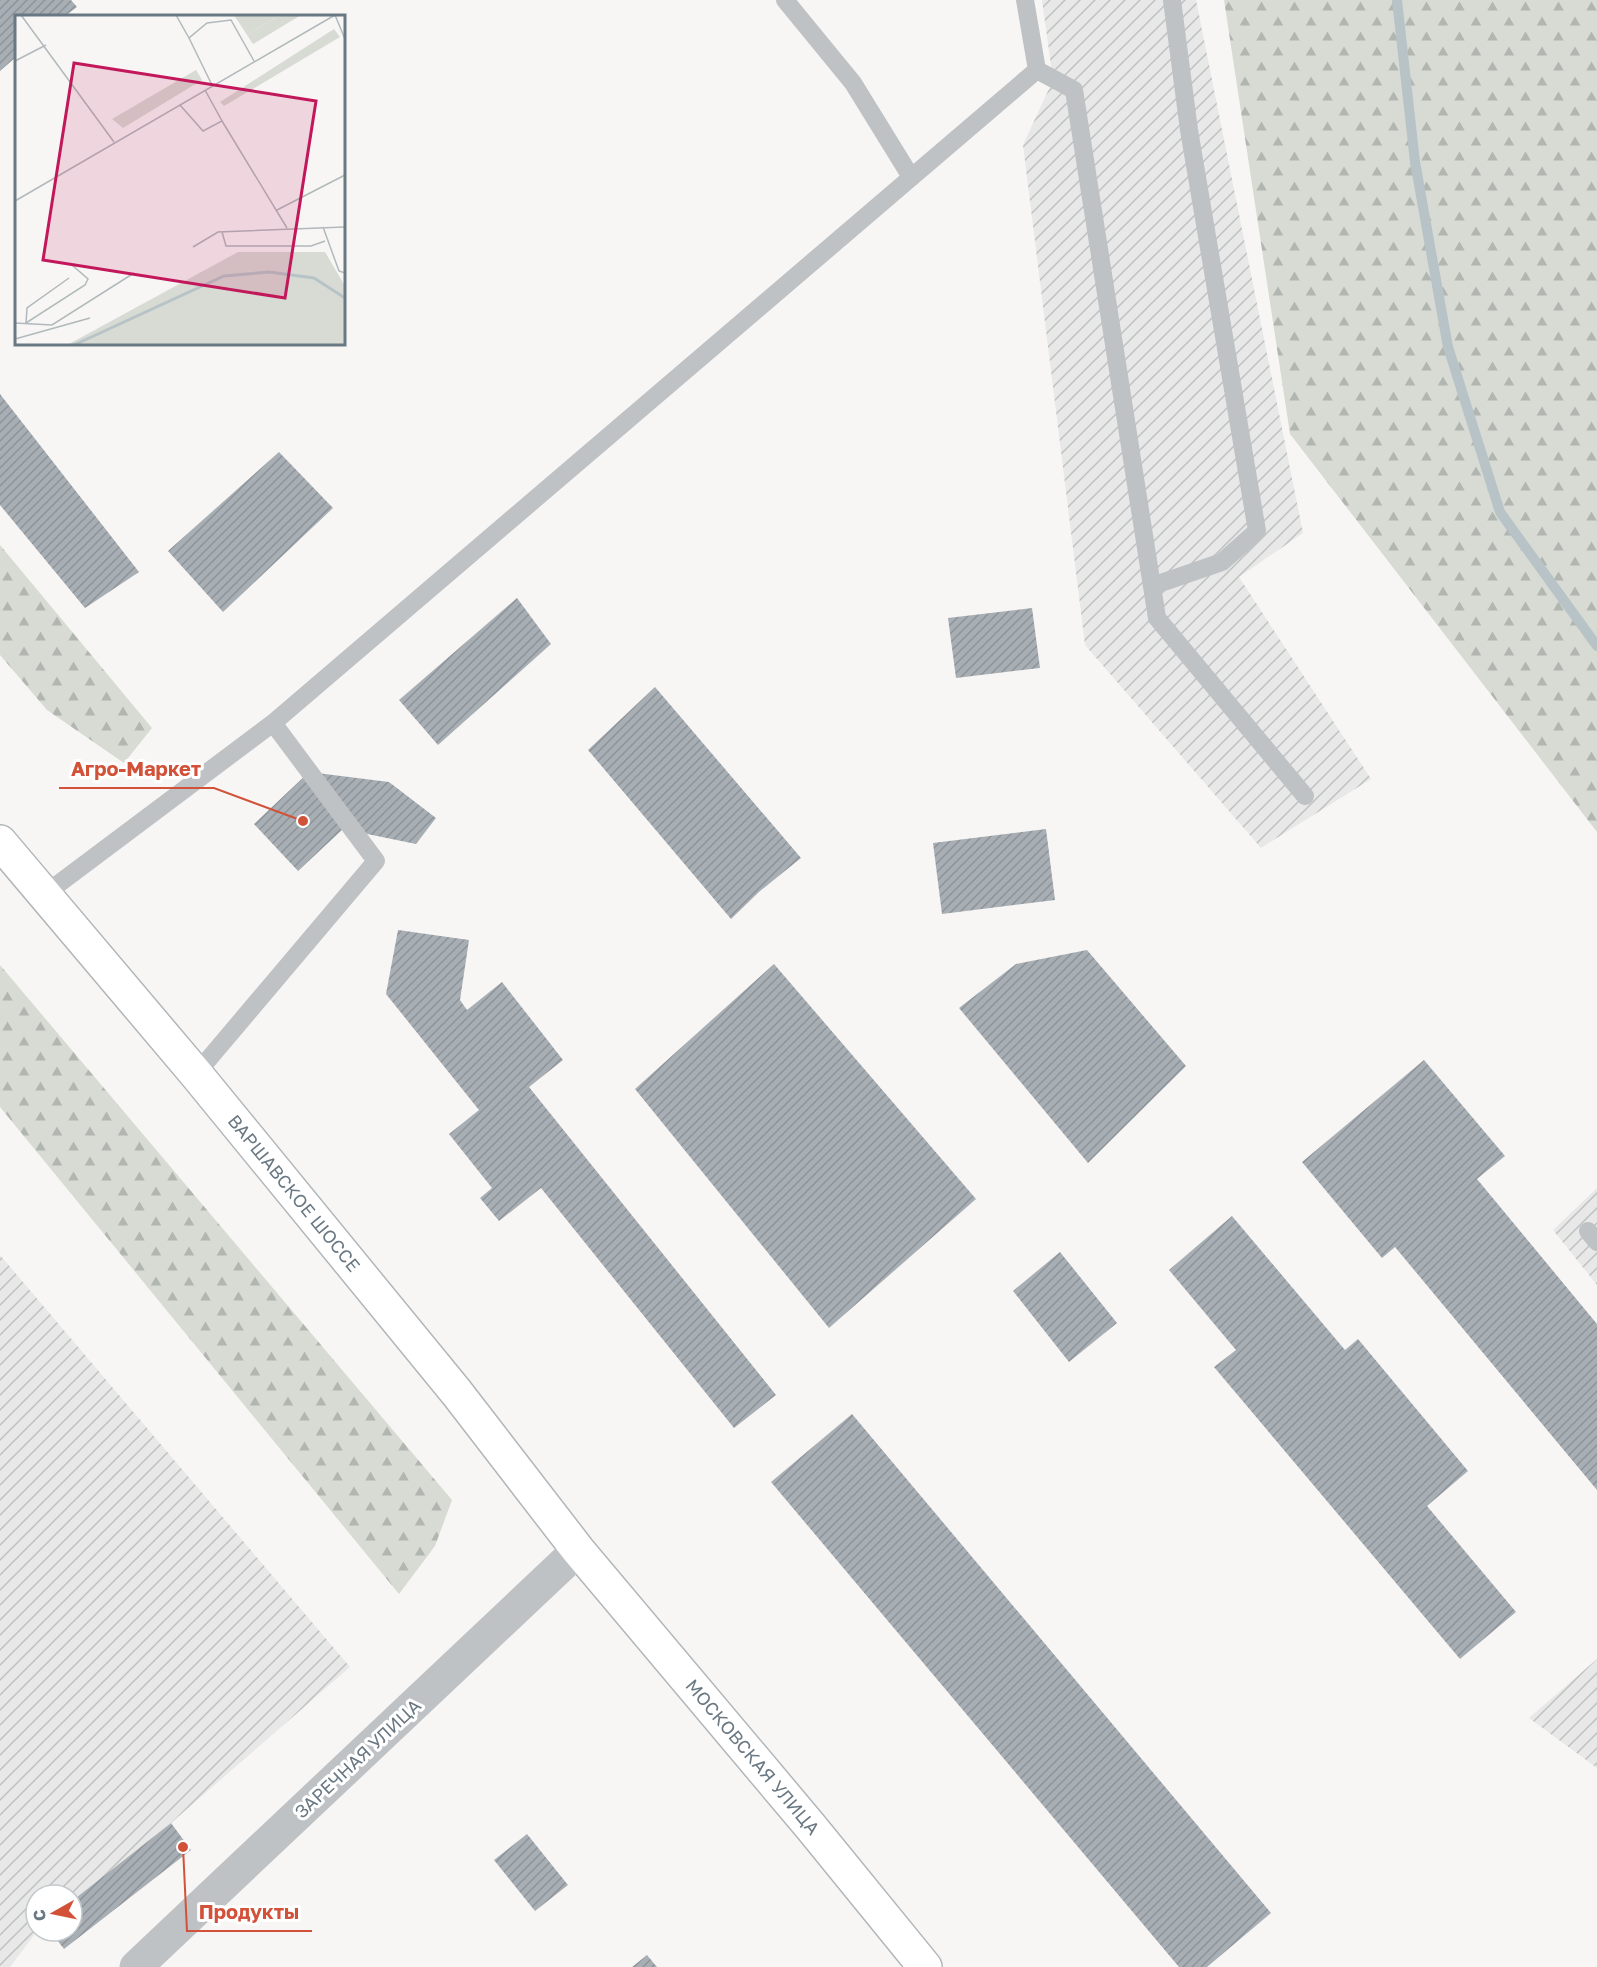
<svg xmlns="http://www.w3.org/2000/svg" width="1597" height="1967" font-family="'Golos Text',sans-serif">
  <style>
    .industrial { fill: url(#industrial-furrows) }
    .forest { fill: url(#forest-firs) }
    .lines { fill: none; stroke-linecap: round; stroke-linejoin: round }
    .stream { stroke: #b8c3c7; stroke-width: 10 }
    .building { fill: url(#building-hatch) }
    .primary-casing { stroke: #b2b6b9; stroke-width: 36 }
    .service { stroke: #bec2c5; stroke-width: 18 }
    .minor { stroke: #bec2c5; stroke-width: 33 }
    .primary { stroke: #fff; stroke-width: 33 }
    .labels { text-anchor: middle; stroke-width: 6; stroke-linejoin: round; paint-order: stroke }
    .street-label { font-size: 18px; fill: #697882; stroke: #fff }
    .inset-river { fill: none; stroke: #b8c3c7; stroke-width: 3 }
    .inset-road { fill: none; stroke: #b1b9bc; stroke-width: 1.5 }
    .view { fill: #c2185b; fill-opacity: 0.15; stroke: #c2185b; stroke-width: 3 }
    .inset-edge { fill: none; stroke: #697882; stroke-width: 3 }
    .leader { fill: none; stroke: #d25239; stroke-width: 2 }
    .callout-dot { fill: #d25239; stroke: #fff; stroke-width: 2 }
    .callout-label { font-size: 20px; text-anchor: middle; font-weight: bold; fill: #d25239; stroke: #fff; stroke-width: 6; stroke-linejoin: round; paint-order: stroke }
  </style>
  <defs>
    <pattern id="industrial-furrows" width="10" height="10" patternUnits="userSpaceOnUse" patternTransform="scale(1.5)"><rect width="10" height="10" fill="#e7e8e7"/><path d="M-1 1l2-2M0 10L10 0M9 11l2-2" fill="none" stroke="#bfc1c1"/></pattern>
    <pattern id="forest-firs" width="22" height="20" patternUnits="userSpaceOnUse" patternTransform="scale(1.5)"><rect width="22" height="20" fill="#d7dbd3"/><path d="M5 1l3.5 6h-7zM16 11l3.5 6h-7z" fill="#b2b6b1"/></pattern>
    <pattern id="building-hatch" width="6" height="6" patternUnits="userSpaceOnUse" patternTransform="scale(1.5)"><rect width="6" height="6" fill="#a8afb4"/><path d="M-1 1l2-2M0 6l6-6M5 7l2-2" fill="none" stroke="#8d9398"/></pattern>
  </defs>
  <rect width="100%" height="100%" fill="#f7f6f4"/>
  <path class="industrial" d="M1042,0H1196L1303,533L1239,577L1371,779L1261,848L1085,645L1023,145L1053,80Z
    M1597,1188V1285L1553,1230Z
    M0,1255L350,1667L171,1823L72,1901V1895H36V1931H37L10,1967H0Z
    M1597,1659V1768L1529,1718Z"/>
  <path class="forest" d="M1224,0H1597V832L1290,434Z
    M0,545L152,728L124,763L47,710L0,655Z
    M0,965L452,1500L435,1546L399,1594L0,1107Z"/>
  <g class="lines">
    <path class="stream" d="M1397,0L1415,162L1448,347L1500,512L1597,646"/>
  </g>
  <path class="building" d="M0,0H71L77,7L65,16H16V57L0,71Z
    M0,394L139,572L85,608L0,505Z
    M279,452L333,508L223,612L168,551Z
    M517,598L551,644L438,745L399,700Z
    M1032,608L1040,668L956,678L948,618Z
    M655,687L801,858L760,891L731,919L588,750Z
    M309,772L389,782L436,818L416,844L343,829L298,871L254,824Z
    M1046,829L1055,900L942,914L933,843Z
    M398,930L469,940L460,1000L467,1010L502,982L563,1060L529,1087L776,1395L734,1428L541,1188L499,1221L480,1198L492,1188L449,1134L479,1110L386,994Z
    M1087,950L1186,1066L1088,1163L959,1008L1016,964Z
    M774,964L976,1199L829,1328L635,1089Z
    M1424,1060L1505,1156L1477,1179L1597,1324V1490L1395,1247L1382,1258L1302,1162Z
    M1232,1216L1345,1350L1358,1339L1468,1471L1427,1506L1516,1612L1460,1659L1214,1367L1236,1350L1169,1270Z
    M1060,1252L1117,1323L1069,1362L1013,1291Z
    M852,1414L1271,1913L1207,1967H1179L771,1482Z
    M171,1823L191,1850L64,1949L50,1931H72V1901Z
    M527,1834L568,1885L535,1911L494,1860Z
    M647,1955L657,1967H632Z"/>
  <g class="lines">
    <g class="primary-casing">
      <g id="primary">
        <path id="s1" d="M0,842L196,1074L457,1393L578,1550L811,1827L925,1967"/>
      </g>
    </g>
    <path class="service" d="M785,0L853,83L911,177
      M1025,0L1037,70L1074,90L1157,618L1305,796
      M1152,586L1222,562L1257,531L1189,130L1172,0
      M273,723L1037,70
      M45,894L273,723L376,861L196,1074
      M1588,1231L1597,1242"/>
    <path class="minor" d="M136,1967L578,1550"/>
    <use href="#primary" class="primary"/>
  </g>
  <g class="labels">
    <g class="street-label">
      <text dy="6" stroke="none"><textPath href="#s1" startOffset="458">ВАРШАВСКОЕ ШОССЕ</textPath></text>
      <text dy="6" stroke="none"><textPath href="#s1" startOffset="1185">МОСКОВСКАЯ УЛИЦА</textPath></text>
      <text transform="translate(358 1759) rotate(-43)" y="6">ЗАРЕЧНАЯ УЛИЦА</text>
    </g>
  </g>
  <g transform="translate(15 15)">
    <rect width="330" height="330" fill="#f7f6f4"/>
    <path d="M219,0H265L232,20Z" fill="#d7dbd3"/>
    <path d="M265,0H286L238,29L232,20ZM319,14L325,22L209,91L205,87ZM181,55L187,65L108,113L97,104ZM223,237H310L330,271V330L54,329Z" fill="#d7dbd3"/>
    <path class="inset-river" d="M59,330L209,261L254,257L299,263L330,283"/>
    <path class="inset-road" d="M6,0L99,127M161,0L174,23M320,0L330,24M0,46L31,30M197,70L174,23L192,8L216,5L239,46M165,90L188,116L207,106L190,75M207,106L272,213M0,186L320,0M262,195L330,160M308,212L324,256L330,258M207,217L211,231H296L310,226M178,232L203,217L330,212M54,263L12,293L11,308L70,270L73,264L57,250M0,308L37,310L119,258M0,324L75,303"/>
    <path class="view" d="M59,48L301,86L270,283L28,245Z"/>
    <rect width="330" height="330" class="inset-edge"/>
  </g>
  <path class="leader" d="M303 821L214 788H59M183 1847L187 1931H312"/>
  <g class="callout-dot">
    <circle cx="303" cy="821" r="6"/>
    <circle cx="183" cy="1847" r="6"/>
  </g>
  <g class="callout-label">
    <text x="136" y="776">Агро-Маркет</text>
    <text x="249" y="1919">Продукты</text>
  </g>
  <g transform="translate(54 1913) rotate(261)"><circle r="28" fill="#ffffff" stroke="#c3c9cd" stroke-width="1.5"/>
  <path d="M0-4.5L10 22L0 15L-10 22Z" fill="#d25239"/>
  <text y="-9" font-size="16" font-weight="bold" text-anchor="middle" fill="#697882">С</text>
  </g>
</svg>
